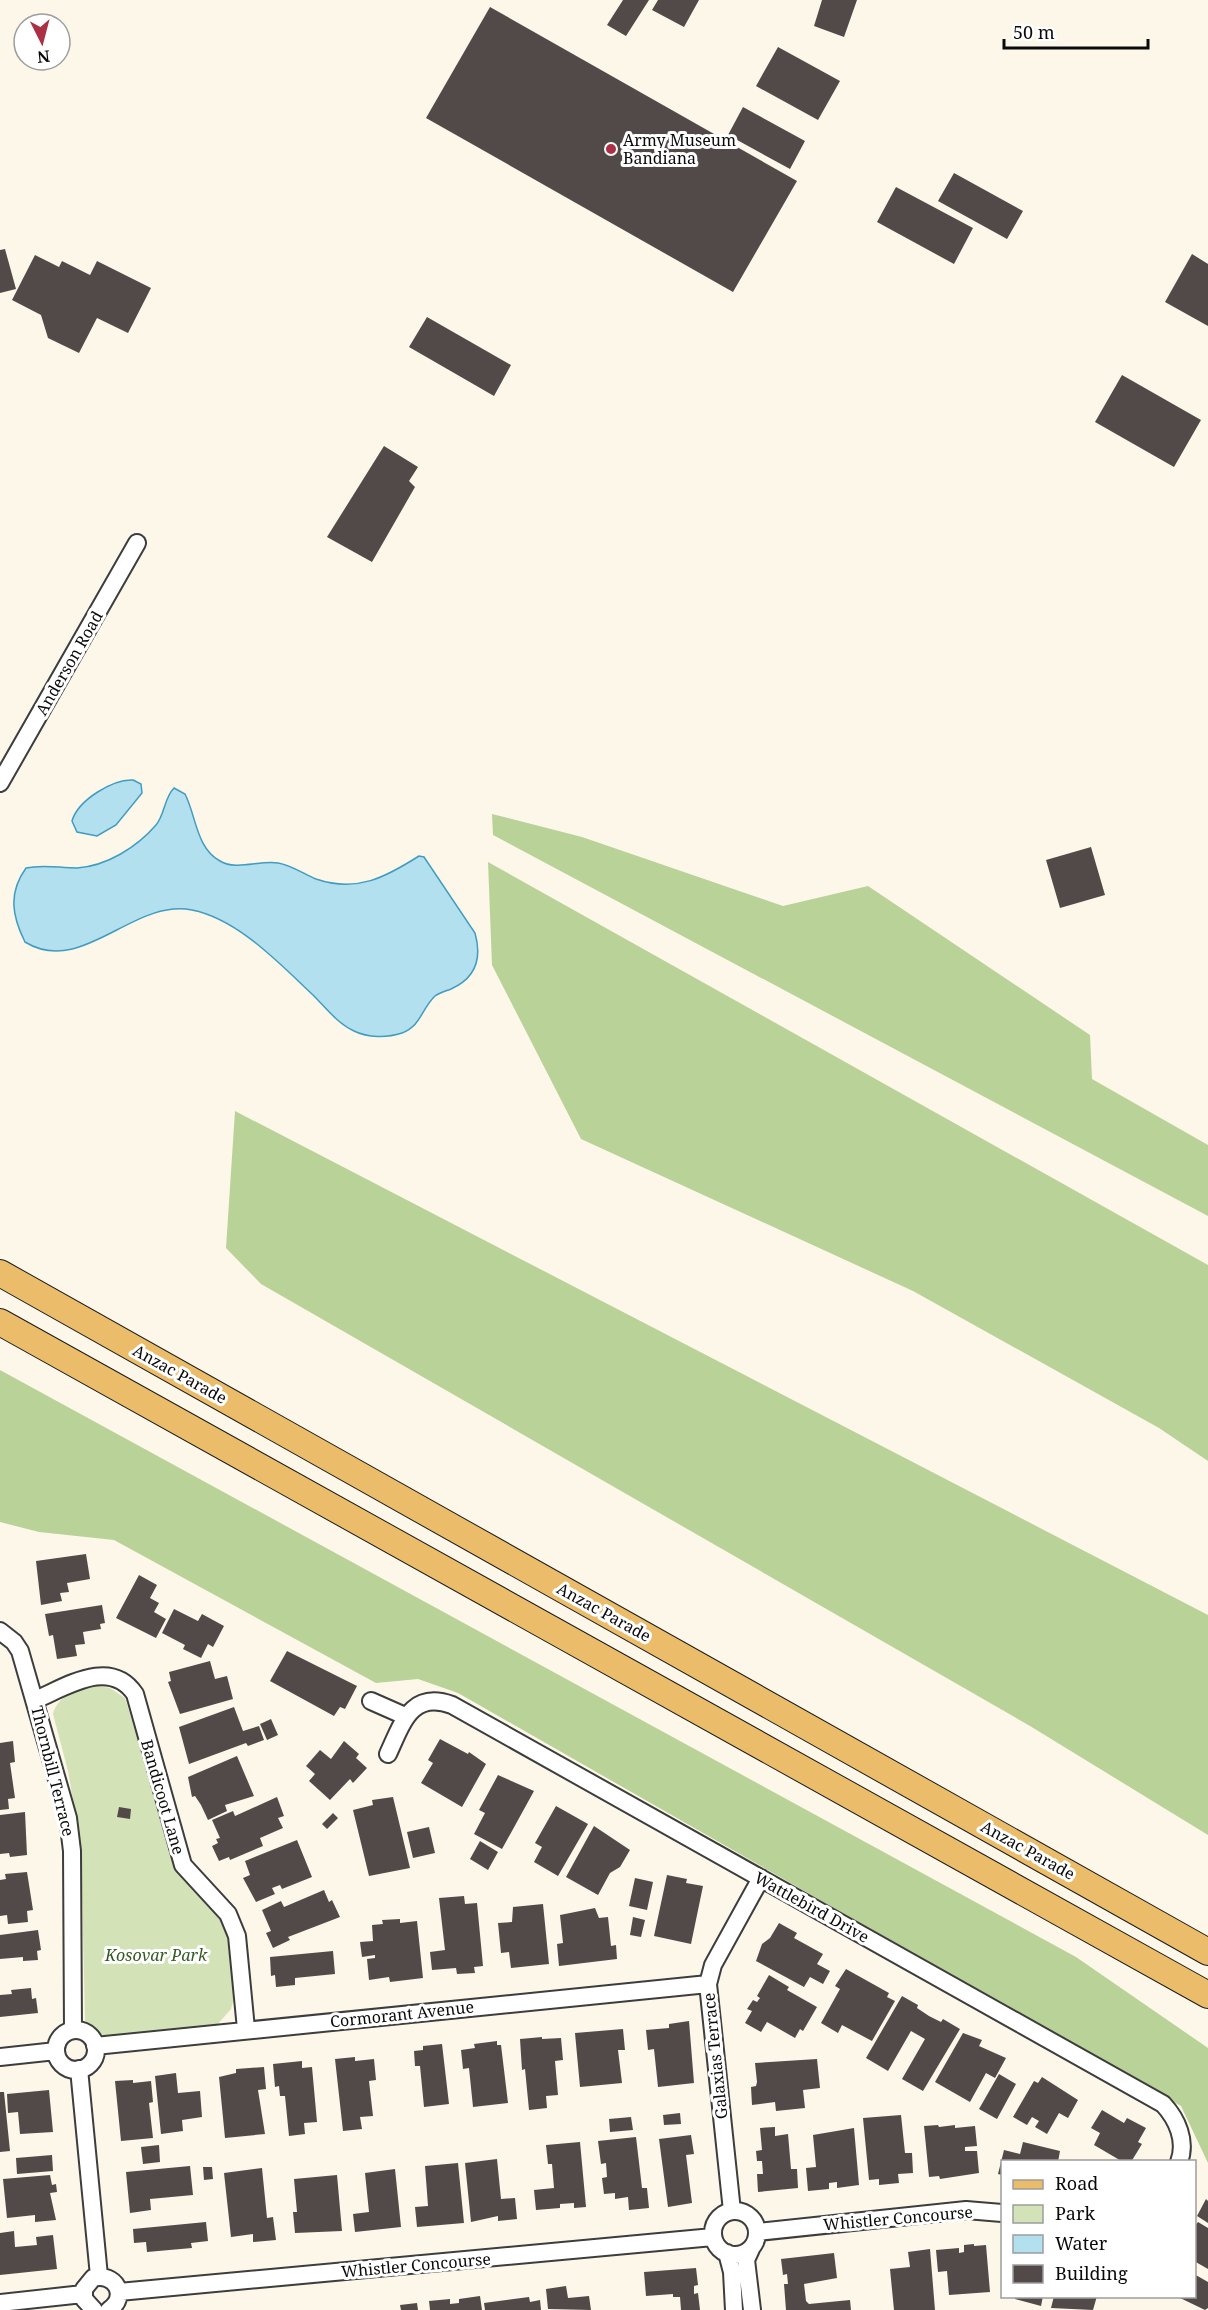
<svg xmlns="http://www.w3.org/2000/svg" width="1208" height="2310" font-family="'Noto Serif',serif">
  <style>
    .green { fill: #d3e3b7 }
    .forest { fill: #b9d298 }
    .water { fill: #b3e0ef; stroke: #419cbf; stroke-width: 1.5 }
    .building { fill: #524a48 }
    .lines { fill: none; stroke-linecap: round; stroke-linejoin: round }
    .minor-casing { stroke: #3d3d3d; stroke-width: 20 }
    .primary-casing { stroke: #1b1b1b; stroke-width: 28 }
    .minor { stroke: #fff; stroke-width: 16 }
    .primary { stroke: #ebbd6b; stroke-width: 26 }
    .poi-dot { fill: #ac3045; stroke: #fff; stroke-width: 2 }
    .labels { text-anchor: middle; stroke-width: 6; stroke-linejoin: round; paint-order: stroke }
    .poi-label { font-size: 16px; fill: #0a0a0a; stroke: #fff; text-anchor: start }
    .street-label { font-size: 16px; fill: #0a0a0a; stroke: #fff }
    .park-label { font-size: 16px; font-style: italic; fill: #345a22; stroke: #fff }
  </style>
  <rect width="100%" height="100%" fill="#fdf7e9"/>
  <path class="green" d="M94,1685L110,1688L125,1698L172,1849L218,1914L227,1936L234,1998L231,2009L217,2025L105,2036L88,2027L85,2020L81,1847L68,1771L53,1714C58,1695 77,1690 94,1685Z"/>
  <path class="forest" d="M492,814L582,837L783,906L868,886L1090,1035L1092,1079L1208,1145V1216L493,835Z
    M488,862L1208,1265V1461L1159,1428L913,1291L581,1139L492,965Z
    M235,1111L1208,1615V1835L1030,1726L261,1284L226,1248Z
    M0,1370L1076,1957L1208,2048V2163L1181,2106L458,1693L418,1679L376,1683L114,1540L39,1532L0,1522Z"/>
  <path class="water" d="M133,780L141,784L142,793L116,825L97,836L77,832L72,821C78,800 113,779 133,780Z
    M174,788L185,794C196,815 196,848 220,861C236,871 260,860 278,863C291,865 304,874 316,879C357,893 386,877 419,856L424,857L475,933C482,958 476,978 451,989C446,991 439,993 435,996C422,1008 421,1026 402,1033C387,1038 368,1038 354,1031C338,1024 325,1007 313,995C280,964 238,919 192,910C133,898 82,977 25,942C12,916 8,893 26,868C44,864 59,868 77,868C107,866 137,847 156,825C165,814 164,798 174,788Z"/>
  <path class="building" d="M623,0H649L626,36L607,25Z
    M658,0H699L684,27L652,10Z
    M822,0H857L844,37L814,26Z
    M490,7L797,181L733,292L426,118Z
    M778,47L840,81L818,120L756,86Z
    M743,107L805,141L790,169L728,135Z
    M954,173L1023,211L1007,239L938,201Z
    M896,187L973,228L954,264L877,222Z
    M5,249L16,289L0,293V250Z
    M1192,254L1208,264V326L1165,302Z
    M35,255L59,267L62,261L90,275L97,261L151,288L128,333L97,318L79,353L48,338L41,315L12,300Z
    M427,317L511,365L494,396L409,347Z
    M1122,375L1201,420L1174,467L1095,422Z
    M384,446L418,467L409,481L415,487L372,562L327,537Z
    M1091,847L1105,895L1060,908L1046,860Z
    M86,1554L90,1579L67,1583L69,1592L60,1593L62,1601L41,1605L36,1561Z
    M139,1575L157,1585L150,1598L159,1603L154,1612L166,1619L156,1638L116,1618Z
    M102,1605L105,1623L100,1624L101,1629L83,1632L85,1644L75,1645L77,1656L57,1659L53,1635L49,1636L45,1614Z
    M174,1609L198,1621L202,1614L224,1626L213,1647L208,1644L201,1658L183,1649L185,1645L162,1633Z
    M287,1651L357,1686L345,1709L340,1707L334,1716L270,1681Z
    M210,1661L215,1679L227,1676L233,1699L180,1714L168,1682L171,1681L169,1672Z
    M234,1707L243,1731L259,1726L264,1740L248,1746L246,1743L189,1764L179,1727Z
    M271,1719L278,1735L267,1740L260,1724Z
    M440,1739L468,1754L469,1752L486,1764L462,1807L421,1783L433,1763L428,1760Z
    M13,1741L15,1762L10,1763L15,1798L8,1799L9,1809L0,1810V1743Z
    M344,1741L359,1754L356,1758L367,1768L353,1783L350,1779L330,1800L309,1781L315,1774L306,1766L320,1750L331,1759Z
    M237,1756L254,1796L225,1805L227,1811L208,1820L201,1805L195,1796L192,1797L188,1777Z
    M498,1775L534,1791L502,1849L474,1834L485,1813L479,1810Z
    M277,1797L284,1816L278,1818L283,1828L260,1838L263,1846L230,1860L229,1857L219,1861L212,1846L218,1843L216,1839L220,1838L212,1820L233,1811L235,1816Z
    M393,1797L410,1868L369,1876L353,1810L373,1805L372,1800Z
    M556,1806L588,1824L558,1876L534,1862L542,1847L535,1843Z
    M119,1807L131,1809L130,1819L117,1817Z
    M25,1812L27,1855L10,1857L9,1853L0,1854V1815Z
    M333,1813L338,1818L327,1829L322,1824Z
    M594,1826L630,1850L620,1867L610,1873L598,1895L566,1877Z
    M429,1827L435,1853L413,1858L407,1832Z
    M297,1840L312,1877L282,1889L280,1885L272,1888L275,1894L256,1902L243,1878L250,1875L245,1861Z
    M480,1841L498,1852L488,1870L470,1859Z
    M27,1872L33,1910L27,1911L28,1922L8,1924L7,1915L0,1916V1880L6,1879L5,1874Z
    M667,1875L687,1879L686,1883L703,1886L691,1944L654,1936Z
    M635,1878L653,1882L647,1910L629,1906Z
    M324,1890L329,1902L332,1900L340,1917L288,1937L290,1940L273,1948L266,1933L271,1931L262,1910L281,1901L284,1907Z
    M464,1896L465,1904L477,1903L483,1966L474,1967L475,1973L457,1974L456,1968L432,1970L430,1952L445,1950L439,1898Z
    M543,1904L549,1964L511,1968L509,1952L501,1953L498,1923L512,1922L513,1907Z
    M595,1908L599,1918L608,1917L611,1946L616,1945L617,1959L559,1966L557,1944L563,1943L560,1915Z
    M633,1917L645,1920L641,1937L630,1935Z
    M400,1919V1923L417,1921L423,1978L390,1982L389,1977L369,1980L367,1959L375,1958V1955L362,1957L360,1942L373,1941L372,1925L383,1924L382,1920Z
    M779,1923L797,1933L794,1938L823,1954L817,1964L830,1971L823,1984L810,1977L804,1987L756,1961L762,1944L770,1938Z
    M38,1930L41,1950L37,1951L38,1960L23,1961V1957L0,1959V1935Z
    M333,1951L335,1974L295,1978V1985L276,1987L275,1975L271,1976L270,1957Z
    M846,1969L889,1993L887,1997L895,2001L872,2041L842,2025L838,2033L821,2023L840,1989L835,1986Z
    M769,1975L789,1987L787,1990L817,2007L803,2031L800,2029L795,2038L767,2022L761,2032L745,2023L752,2011L747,2009L753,2000L757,2002L760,1998L757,1996Z
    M31,1988L32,1999L36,1998L38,2013L0,2017V1995L12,1994L11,1990Z
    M902,1996L918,2005L917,2008L929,2016L941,2022L943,2019L960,2029L923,2091L902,2079L925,2039L911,2031L888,2071L866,2058Z
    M689,2021L694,2083L658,2087L654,2049L648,2050L646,2030L669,2028V2024Z
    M623,2029L625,2050H618L622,2083L580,2087L575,2033Z
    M963,2033L982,2040L979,2046L1006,2058L995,2078L986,2073L970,2102L935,2082Z
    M542,2037V2039L561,2038L563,2060L555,2061L558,2095L546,2096L547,2108L529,2110L525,2069L522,2070L520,2039Z
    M497,2041V2045H501L508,2103L473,2107L469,2068L463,2069L461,2050L475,2048L474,2044Z
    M442,2044L449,2104L424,2107L420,2066H415L414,2051L423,2050V2046Z
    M355,2057V2061L374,2059L376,2080L369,2081L373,2116L360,2117L362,2129L343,2131L335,2059Z
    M817,2059L820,2088L803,2090L805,2108L776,2111L775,2102L752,2105L751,2087L756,2086L757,2082L755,2063Z
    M302,2061V2068L312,2067L317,2122L304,2123L305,2134L289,2136L285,2096H280L279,2086L275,2087L273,2064Z
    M264,2067L266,2089L258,2090L265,2134L225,2138L219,2077L236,2073V2069Z
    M176,2073L178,2093L200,2091L202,2117L182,2120L183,2131L161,2134L155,2076Z
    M999,2074L1016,2084L997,2119L979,2109Z
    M1042,2077L1078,2100L1068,2118L1059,2113L1047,2134L1035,2127L1039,2121L1032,2117L1027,2125L1013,2117L1034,2081L1038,2083Z
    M133,2080V2083L151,2081L153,2102L149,2103L153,2138L121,2141L115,2081Z
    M49,2090L53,2132L20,2134L18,2112L8,2113L7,2094Z
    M0,2092H4L10,2151L0,2152Z
    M1102,2110L1124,2123L1127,2118L1146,2128L1138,2142L1142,2144L1131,2162H1123L1094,2145L1100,2133L1091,2128Z
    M680,2113L681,2124L664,2125L663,2115Z
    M901,2115L905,2153H912L913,2173L898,2174L899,2183L879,2185V2179L869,2180L863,2118Z
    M631,2117L633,2130L610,2132L609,2119Z
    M938,2125L939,2127L955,2125V2128L975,2126L977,2146L965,2147V2151H977L979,2173L940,2179L939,2176L929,2177L924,2126Z
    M775,2127V2136L788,2134L791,2169H797L798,2188L758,2192L757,2174H763L762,2161H757L756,2151L762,2150L760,2128Z
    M854,2128L859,2185L837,2188V2182L829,2183V2189L808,2191L806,2168L816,2167L813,2135Z
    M691,2135L694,2154L686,2155L692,2203L668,2207L659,2139Z
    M636,2137L642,2188H647L649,2208L629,2210L628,2197L615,2199V2193L604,2194L602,2178L607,2177L606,2163L601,2164L598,2141Z
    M580,2142L586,2207L574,2208V2203L560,2204V2208L536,2210L534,2190L554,2188L552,2164H548L546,2145Z
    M1023,2142L1060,2151L1058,2162H1002V2175L998,2174L1004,2150L1020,2154Z
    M159,2145L160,2162L143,2164L141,2147Z
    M52,2155L53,2171L17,2174L16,2158Z
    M497,2159L501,2199L515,2198L517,2219L498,2221V2216L471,2222L465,2163Z
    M458,2163L464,2223L417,2227L415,2207L428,2206L425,2166Z
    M190,2166L193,2195L150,2199L151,2210L130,2213L126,2172Z
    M203,2167H212L213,2179L204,2180Z
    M262,2168L267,2218L273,2217L276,2240L253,2242V2234L231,2237L224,2173Z
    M395,2169L401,2227L355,2232L353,2214L369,2212L365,2173Z
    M50,2175L52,2185L56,2184L57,2192L50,2193L56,2220L35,2222V2215L7,2218L3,2179Z
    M337,2175L342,2231L295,2233L293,2212H297L294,2179Z
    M1206,2199L1208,2201V2223L1197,2216Z
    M206,2222L208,2241L191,2243L192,2248L147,2252L146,2242L134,2243L133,2229Z
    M1198,2222L1208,2228V2269L1194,2261V2227Z
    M14,2231L15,2247L37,2245L36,2237L53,2235L57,2269L0,2275V2233Z
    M974,2244V2246L986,2245L990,2292L949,2295L947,2271L938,2272L936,2250L959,2248V2253L964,2252V2245Z
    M930,2249L935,2310H894L890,2269L910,2267L908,2252Z
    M834,2253L837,2278L804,2284L806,2301L809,2304L850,2300L851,2310H786L784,2284H788L787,2274L783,2275L781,2259Z
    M696,2268L698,2285L694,2286V2294L698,2293L700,2310H681L680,2297H673V2294L646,2296L644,2272Z
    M1194,2274L1208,2282V2308L1205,2310L1176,2296H1194Z
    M566,2286L568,2298L589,2296L591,2310L548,2309L546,2289Z
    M480,2296L482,2310H430L429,2301L450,2299V2304L459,2303V2299Z
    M1015,2296H1043L1041,2306L1015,2299Z
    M1054,2296H1097L1093,2310L1051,2308Z
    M529,2297L530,2302L540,2300L541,2310H485L484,2303Z
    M417,2303L418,2310H401L400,2305Z"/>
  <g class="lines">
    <g class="minor-casing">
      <path id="minor" d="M0,783L137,543
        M0,1631L14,1642L20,1651L68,1818L72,1851L73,2030
        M35,1700C66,1687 110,1657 135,1694L183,1865L228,1914L237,1936L246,2029
        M371,1701L405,1716
        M388,1754C402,1724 411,1690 452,1705L1163,2104C1177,2119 1187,2141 1179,2162
        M56 2050a20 20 0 1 1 40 0a20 20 0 1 1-40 0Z
        M95,2046L708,1984
        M0,2057L56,2051
        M79,2069L99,2276
        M713 2233a22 22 0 1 1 44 0a22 22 0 1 1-44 0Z
        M732,2211L708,1984L713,1965L761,1878
        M758,2232L966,2210L1002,2213
        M751,2249L746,2260L752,2310
        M727,2253L732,2272L734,2310
        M119,2292L713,2237
        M0,2303L83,2294
        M94,2310L84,2299V2289L93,2278C115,2272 129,2296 109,2310"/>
    </g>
    <g class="primary-casing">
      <path id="primary" d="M0,1273L1208,1952
        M0,1322L1208,1995"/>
    </g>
    <use href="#minor" class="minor"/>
    <use href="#primary" class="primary"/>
  </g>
  <circle class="poi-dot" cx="611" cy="149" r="6"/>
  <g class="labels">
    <g class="poi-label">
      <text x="623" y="146">Army Museum<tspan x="623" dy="18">Bandiana</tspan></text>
    </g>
    <g class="street-label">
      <text transform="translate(69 663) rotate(-60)" y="6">Anderson Road</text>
      <text transform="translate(180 1374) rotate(29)" y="6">Anzac Parade</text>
      <text transform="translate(604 1612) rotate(29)" y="6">Anzac Parade</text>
      <text transform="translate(53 1771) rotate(76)" y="6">Thornbill Terrace</text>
      <text transform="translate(163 1797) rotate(74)" y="6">Bandicoot Lane</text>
      <text transform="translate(1028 1850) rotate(29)" y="6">Anzac Parade</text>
      <text transform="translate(812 1907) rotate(29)" y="6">Wattlebird Drive</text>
      <text transform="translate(402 2014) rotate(-6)" y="6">Cormorant Avenue</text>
      <text transform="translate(715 2056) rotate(-96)" y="6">Galaxias Terrace</text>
      <text transform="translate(898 2218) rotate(-5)" y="6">Whistler Concourse</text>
      <text transform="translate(416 2265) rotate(-5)" y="6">Whistler Concourse</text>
    </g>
    <g class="park-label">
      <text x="156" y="1961">Kosovar Park</text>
    </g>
  </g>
  <rect x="1001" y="2160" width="195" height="138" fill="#ffffff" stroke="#9d9d9d" stroke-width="1.5"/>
  <rect x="1013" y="2180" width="30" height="9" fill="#ebbd6b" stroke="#9d9d9d" stroke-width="1.5"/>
  <text x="1055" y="2190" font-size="18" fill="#0a0a0a">Road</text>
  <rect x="1013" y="2205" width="30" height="18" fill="#d3e3b7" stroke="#9d9d9d" stroke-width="1.5"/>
  <text x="1055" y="2220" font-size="18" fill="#0a0a0a">Park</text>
  <rect x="1013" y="2235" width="30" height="18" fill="#b3e0ef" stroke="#9d9d9d" stroke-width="1.5"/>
  <text x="1055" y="2250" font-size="18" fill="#0a0a0a">Water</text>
  <rect x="1013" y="2265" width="30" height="18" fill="#524a48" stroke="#9d9d9d" stroke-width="1.5"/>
  <text x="1055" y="2280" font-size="18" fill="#0a0a0a">Building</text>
  <g transform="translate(42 42) rotate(174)"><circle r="28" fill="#ffffff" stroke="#9d9d9d" stroke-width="1.5"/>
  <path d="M0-4.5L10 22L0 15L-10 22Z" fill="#ac3045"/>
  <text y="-9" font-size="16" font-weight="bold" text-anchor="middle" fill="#0a0a0a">N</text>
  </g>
  <path d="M1004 39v9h144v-9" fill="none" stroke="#0a0a0a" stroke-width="3"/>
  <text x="1013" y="39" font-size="18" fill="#0a0a0a" stroke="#ffffff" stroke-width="4.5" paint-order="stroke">50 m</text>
</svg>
